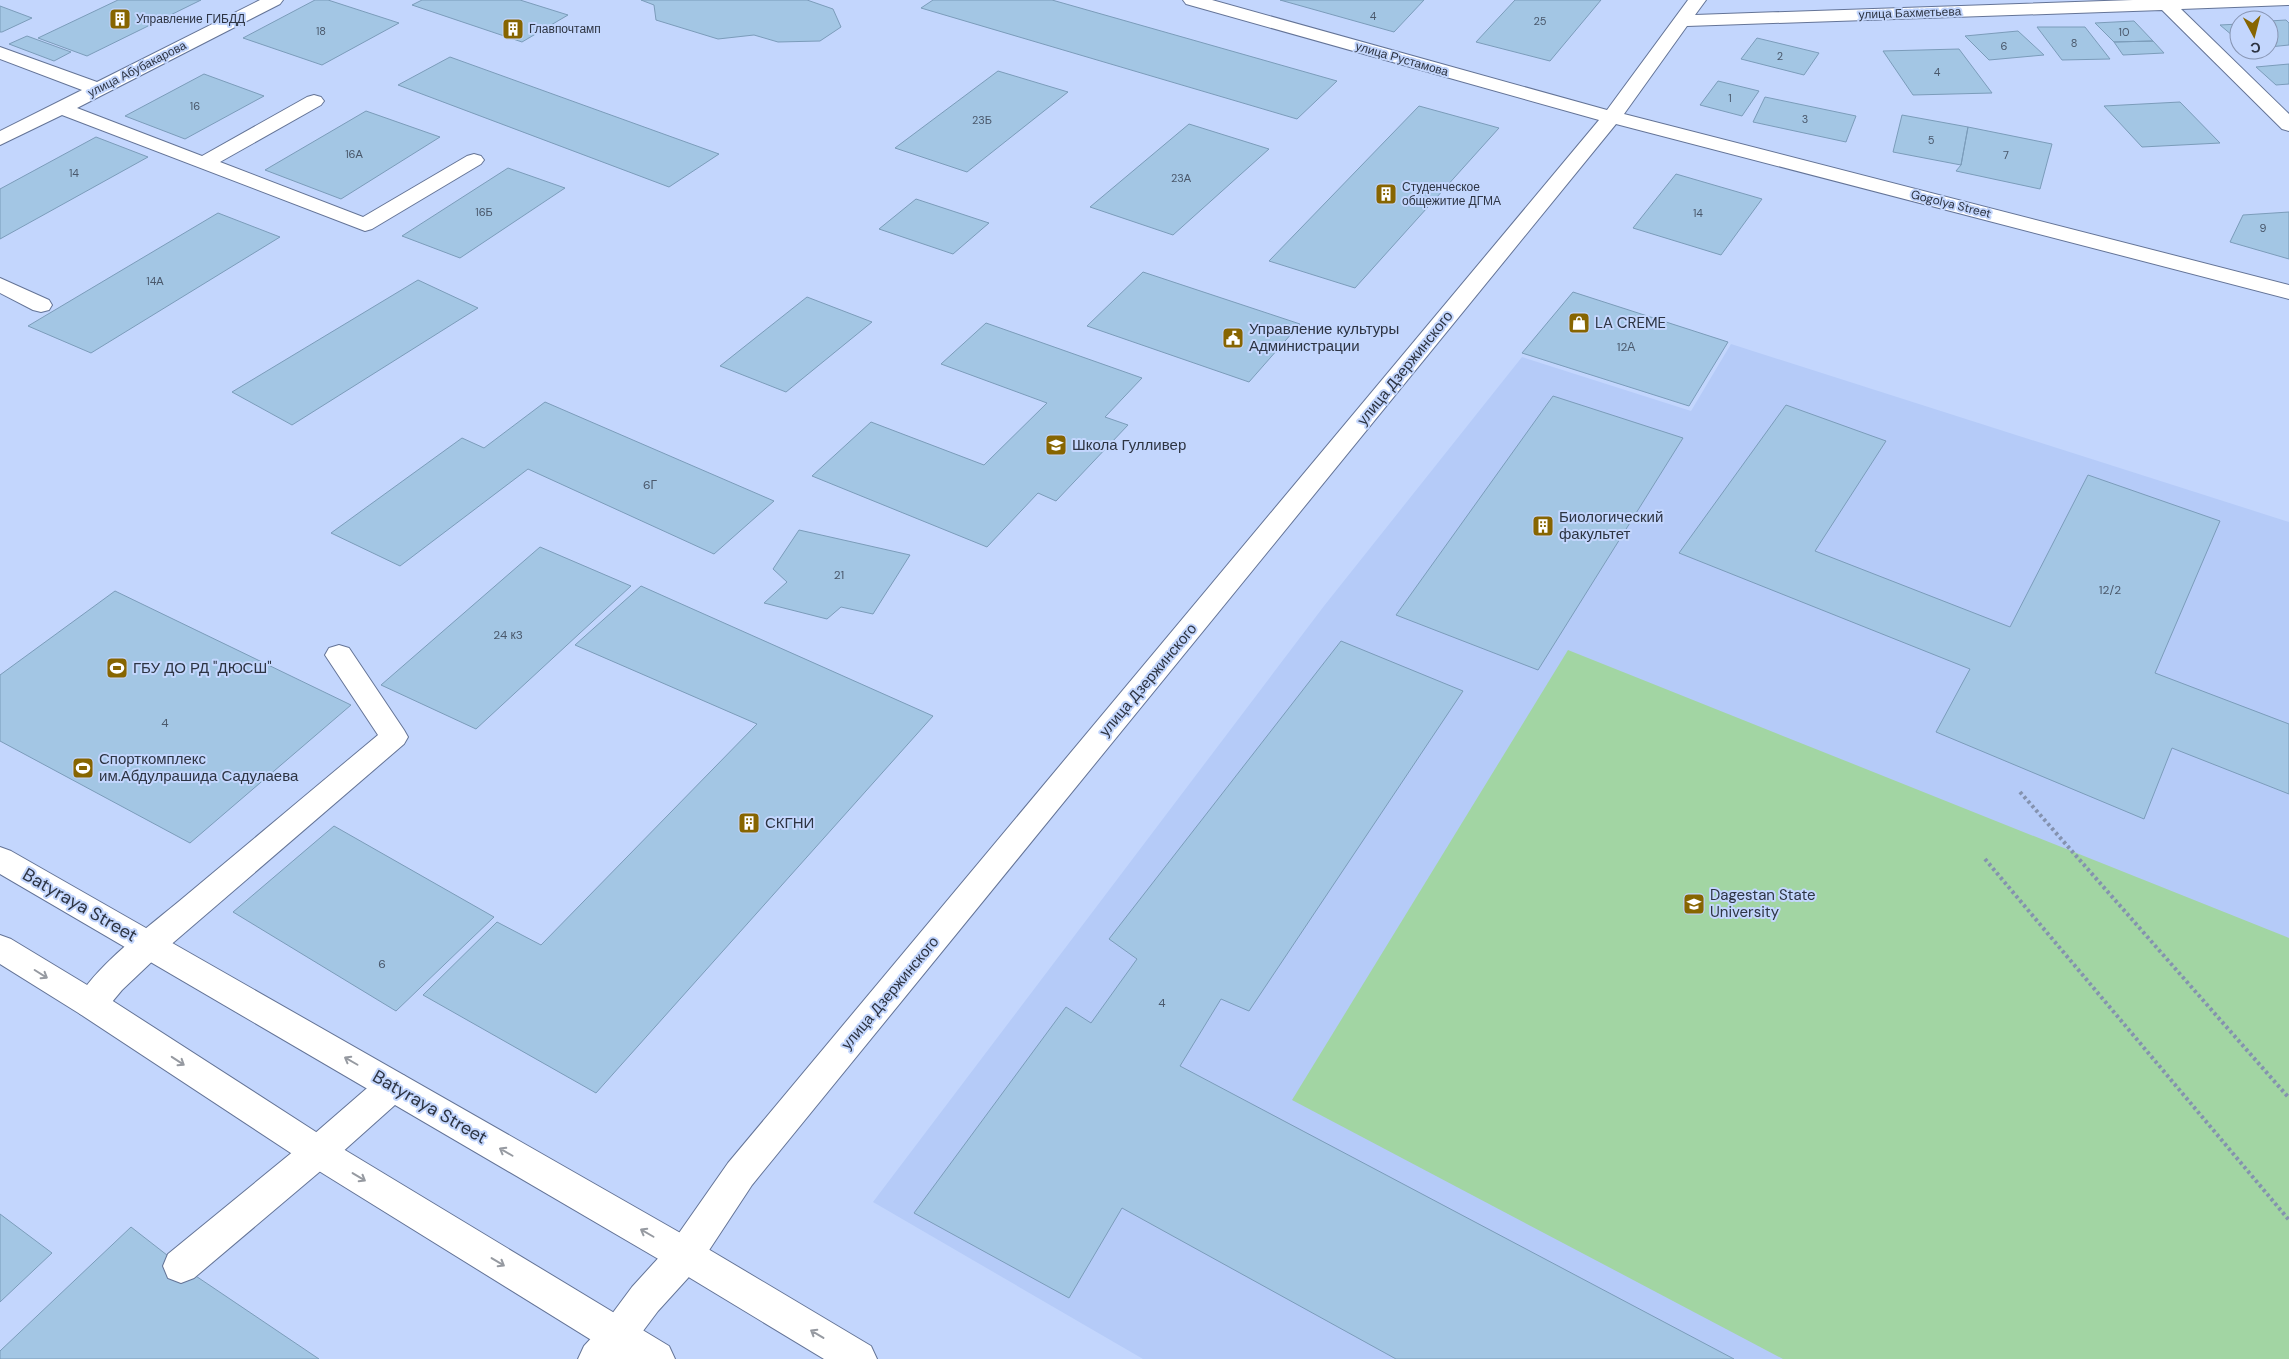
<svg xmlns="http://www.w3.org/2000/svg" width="2289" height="1359" font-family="'DM Sans',sans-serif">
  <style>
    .built { fill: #b5cbf8 }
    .green { fill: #a2d5a3 }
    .building { fill: #a3c6e4; stroke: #7b9cba }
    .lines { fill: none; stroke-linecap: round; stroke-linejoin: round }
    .minor-casing { stroke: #647497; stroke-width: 2 }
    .major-casing { stroke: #647497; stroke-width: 2 }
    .path { stroke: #8492af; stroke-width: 4; stroke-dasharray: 3 3; stroke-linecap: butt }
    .minor { fill: #fff; fill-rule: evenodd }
    .major { fill: #fff; fill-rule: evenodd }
    .oneway { stroke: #969aa1 }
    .labels { text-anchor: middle; stroke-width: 4; stroke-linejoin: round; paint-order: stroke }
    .far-number-label { font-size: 11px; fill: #4a586b }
    .far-street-label { font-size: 12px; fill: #2d3443; stroke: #c3d6fd }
    .far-poi-label { font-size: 12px; fill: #2d3443; stroke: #c3d6fd; text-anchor: start }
    .number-label { font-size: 12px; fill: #4a586b }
    .poi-label { font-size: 15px; fill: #2d3443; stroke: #c3d6fd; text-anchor: start }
    .street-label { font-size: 15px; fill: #2d3443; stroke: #c3d6fd }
    .near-street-label { font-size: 18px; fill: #2d3443; stroke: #c3d6fd }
  </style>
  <rect width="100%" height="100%" fill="#c3d6fd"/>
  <path class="built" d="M1731,344L2289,522V1359H1143L873,1202L1324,606L1522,357L1691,411Z"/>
  <path class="green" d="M1568,650L2289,938V1359H1783L1292,1100Z"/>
  <path class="building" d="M118,0H201L87,56L38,38Z
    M315,0H328L399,23L322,65L243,38Z
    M422,0H520L568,15L522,42L412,5Z
    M641,0H807L833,9L841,27L820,41L778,42L754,35L718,39L656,20L654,5Z
    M933,0H1052L1337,81L1297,119L921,8Z
    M1280,0H1424L1394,32Z
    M1515,0H1601L1550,61L1476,42Z
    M0,6L32,18L2,32H0Z
    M2286,20L2289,23V45L2269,47V21Z
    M2134,21L2153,41L2114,42L2095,23Z
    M2239,24V41L2220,25Z
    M2037,27H2085L2110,59L2062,60Z
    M2018,31L2044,55L1989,60L1965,36Z
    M27,36L71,52L54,61L9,44Z
    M1757,38L1819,53L1804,75L1741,59Z
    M2153,41L2164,53L2123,55L2114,42Z
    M1959,49L1992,93L1913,95L1883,51Z
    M450,57L719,154L669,187L398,85Z
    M2289,64V84L2276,85L2256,67Z
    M998,71L1068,92L967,172L895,148Z
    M204,74L264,96L185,139L125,116Z
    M1718,81L1759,91L1742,116L1700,105Z
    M1765,97L1856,116L1846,142L1753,122Z
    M2180,102L2220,143L2142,147L2104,106Z
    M1419,106L1499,128L1355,288L1269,261Z
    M366,111L440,137L341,199L265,170Z
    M1902,115L1968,127L1961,165L1893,152Z
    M1189,124L1269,149L1173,235L1090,207Z
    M1968,127L2052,144L2040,189L1956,171L1961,165Z
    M96,137L148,157L0,239V189Z
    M508,168L565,188L460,258L402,236Z
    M1676,174L1762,199L1721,255L1633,228Z
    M916,199L989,223L953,254L879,229Z
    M2289,212V259L2230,242L2243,215Z
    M218,213L280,237L91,353L28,326Z
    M1143,272L1300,324L1249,382L1087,326Z
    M418,280L478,308L292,425L232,392Z
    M1573,292L1728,342L1689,406L1522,353Z
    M807,297L872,322L786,392L720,366Z
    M986,323L1142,378L1105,417L1128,425L1056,501L1038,493L987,547L812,476L871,422L984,465L1047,403L941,364Z
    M1553,396L1683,438L1538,670L1396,615Z
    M545,402L774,501L714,554L528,469L400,566L331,533L462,438L484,448Z
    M1786,405L1886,441L1815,551L2010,627L2088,475L2220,521L2155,673L2289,724V794L2172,748L2144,819L1936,732L1970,669L1679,553Z
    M799,530L910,555L873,614L841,607L827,619L764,603L787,582L773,569Z
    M540,547L631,586L476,729L381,685Z
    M641,586L933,716L596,1093L423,995L497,922L541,945L757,724L575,645Z
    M115,591L351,705L190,843L0,741V675Z
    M1341,641L1463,691L1249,1011L1221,999L1180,1066L1734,1359H1396L1122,1208L1069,1298L914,1213L1066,1007L1091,1023L1137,959L1109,939Z
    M334,826L494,917L396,1011L233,912Z
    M0,1214L52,1253L0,1302Z
    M131,1227L181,1266L319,1359H0V1351Z"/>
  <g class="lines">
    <g class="minor-casing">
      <path id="minor" d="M260,0H283L280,4L77,108L202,156L307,97L314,95L321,97L324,101L321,105L220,162L363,217L467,156L474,154L481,156L484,160L481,164L372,229L365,231L62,115L0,145V131L82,90L0,59V47L97,82Z
        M1183,0H1212L1607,110L1688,0H1706L1695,15L2133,0H2289V5L2181,9L2289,114V131L2282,129L2162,10L1687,26L1624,114L2289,285V299L1616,124L752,1185L698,1267L658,1311L622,1359H578L584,1346L606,1322L632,1287L672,1243L728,1163L1599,120L1186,4Z
        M0,278L49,300L52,305L49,310L41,312L33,310L0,293Z
        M339,645L349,648L404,730L408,737L404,744L160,954L122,990L102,1014L91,1017L80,1014L75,1004C92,968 151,925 183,898C248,844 313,789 378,735L325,655L329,648Z
        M393,1071L405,1076L410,1086L405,1096L330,1163L194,1278L181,1283L168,1278L163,1266L168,1254L306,1141L381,1076Z"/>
    </g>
    <g class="major-casing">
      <path id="major" d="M0,847L11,851L698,1243L871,1346L877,1359H824L672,1267L0,874Z
        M0,935L11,939L102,994L330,1141L669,1346L675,1359H622L306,1163L80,1014L0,964Z"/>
    </g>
    <path class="path" d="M2020,792L2289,1098
      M1985,859L2289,1220"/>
    <use href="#minor" class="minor"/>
    <use href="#major" class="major"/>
  </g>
  <defs><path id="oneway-shaft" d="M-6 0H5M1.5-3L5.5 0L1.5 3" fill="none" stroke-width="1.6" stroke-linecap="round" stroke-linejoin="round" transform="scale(1.25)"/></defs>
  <g class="oneway">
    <use href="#oneway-shaft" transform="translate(41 974) rotate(32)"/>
    <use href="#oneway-shaft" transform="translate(178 1061) rotate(33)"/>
    <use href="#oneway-shaft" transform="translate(351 1061) rotate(-150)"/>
    <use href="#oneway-shaft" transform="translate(506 1152) rotate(-150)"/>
    <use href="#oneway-shaft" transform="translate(359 1177) rotate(31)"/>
    <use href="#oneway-shaft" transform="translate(647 1233) rotate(-150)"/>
    <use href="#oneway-shaft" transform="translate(498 1262) rotate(31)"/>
    <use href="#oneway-shaft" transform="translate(817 1334) rotate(-149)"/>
  </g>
  <defs>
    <g id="building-square" transform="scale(1.125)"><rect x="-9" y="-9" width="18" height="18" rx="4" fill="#876500" stroke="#c3d6fd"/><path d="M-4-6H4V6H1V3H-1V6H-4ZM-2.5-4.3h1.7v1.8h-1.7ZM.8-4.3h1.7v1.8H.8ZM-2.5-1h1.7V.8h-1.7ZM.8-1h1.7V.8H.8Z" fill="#fff"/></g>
    <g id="shop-square" transform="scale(1.125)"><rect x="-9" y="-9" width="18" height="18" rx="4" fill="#876500" stroke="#c3d6fd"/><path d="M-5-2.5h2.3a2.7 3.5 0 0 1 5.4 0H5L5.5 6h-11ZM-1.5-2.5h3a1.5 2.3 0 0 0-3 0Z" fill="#fff"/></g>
    <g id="civic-square" transform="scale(1.125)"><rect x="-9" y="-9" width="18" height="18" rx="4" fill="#876500" stroke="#c3d6fd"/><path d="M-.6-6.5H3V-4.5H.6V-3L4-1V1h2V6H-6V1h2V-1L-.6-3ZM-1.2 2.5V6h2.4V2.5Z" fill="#fff"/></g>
    <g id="school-square" transform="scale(1.125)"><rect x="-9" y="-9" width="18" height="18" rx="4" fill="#876500" stroke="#c3d6fd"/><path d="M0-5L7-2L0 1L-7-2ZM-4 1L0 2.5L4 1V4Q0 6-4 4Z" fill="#fff"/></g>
    <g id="stadium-square" transform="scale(1.125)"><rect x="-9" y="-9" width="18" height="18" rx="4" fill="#876500" stroke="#c3d6fd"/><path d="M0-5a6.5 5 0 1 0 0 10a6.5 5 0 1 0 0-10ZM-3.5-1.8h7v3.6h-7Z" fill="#fff"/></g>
    <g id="university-square" transform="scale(1.125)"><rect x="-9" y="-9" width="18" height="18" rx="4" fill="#876500" stroke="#c3d6fd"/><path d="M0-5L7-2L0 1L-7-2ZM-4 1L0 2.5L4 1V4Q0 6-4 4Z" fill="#fff"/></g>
  </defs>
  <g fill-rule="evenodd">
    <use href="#building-square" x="120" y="19"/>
    <use href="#building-square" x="513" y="29"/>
    <use href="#building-square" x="1386" y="194"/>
    <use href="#shop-square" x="1579" y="323"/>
    <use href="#civic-square" x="1233" y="338"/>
    <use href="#school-square" x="1056" y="445"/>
    <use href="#building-square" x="1543" y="526"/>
    <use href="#stadium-square" x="117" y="668"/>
    <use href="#stadium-square" x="83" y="768"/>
    <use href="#building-square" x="749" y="823"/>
    <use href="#university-square" x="1694" y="904"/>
  </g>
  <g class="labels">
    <g class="far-number-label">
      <text x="1373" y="20">4</text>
      <text x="1540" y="25">25</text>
      <text x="321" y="35">18</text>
      <text x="2124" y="36">10</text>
      <text x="2074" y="47">8</text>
      <text x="2004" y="50">6</text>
      <text x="1780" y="60">2</text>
      <text x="1937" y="76">4</text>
      <text x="1730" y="102">1</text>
      <text x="195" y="110">16</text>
      <text x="1805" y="123">3</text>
      <text x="982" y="124">23Б</text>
      <text x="1931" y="144">5</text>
      <text x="354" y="158">16А</text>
      <text x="2006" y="159">7</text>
      <text x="74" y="177">14</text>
      <text x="1181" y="182">23А</text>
      <text x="484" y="216">16Б</text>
      <text x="1698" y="217">14</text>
      <text x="2263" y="232">9</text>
      <text x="155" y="285">14А</text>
    </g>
    <g class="far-street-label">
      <text transform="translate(1910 13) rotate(-2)" y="4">улица Бахметьева</text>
      <text transform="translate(1402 59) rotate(16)" y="4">улица Рустамова</text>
      <text transform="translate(137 69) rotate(-27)" y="4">улица Абубакарова</text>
      <text transform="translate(1951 204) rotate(14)" y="4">Gogolya Street</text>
    </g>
    <g class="far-poi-label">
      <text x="136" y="23">Управление ГИБДД</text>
      <text x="529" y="33">Главпочтамп</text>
      <text x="1402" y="191">Студенческое<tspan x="1402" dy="14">общежитие ДГМА</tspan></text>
    </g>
    <g class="number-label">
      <text x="1626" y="351">12А</text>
      <text x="650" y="489">6Г</text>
      <text x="839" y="579">21</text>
      <text x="2110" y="594">12/2</text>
      <text x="508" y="639">24 к3</text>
      <text x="165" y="727">4</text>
      <text x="382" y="968">6</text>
      <text x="1162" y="1007">4</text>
    </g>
    <g class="poi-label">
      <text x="1595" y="328">LA CREME</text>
      <text x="1249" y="334">Управление культуры<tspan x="1249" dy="17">Администрации</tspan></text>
      <text x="1072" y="450">Школа Гулливер</text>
      <text x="1559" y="522">Биологический<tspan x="1559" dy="17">факультет</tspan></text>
      <text x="133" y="673">ГБУ ДО РД "ДЮСШ"</text>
      <text x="99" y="764">Спорткомплекс<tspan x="99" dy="17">им.Абдулрашида Садулаева</tspan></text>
      <text x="765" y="828">СКГНИ</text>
      <text x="1710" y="900">Dagestan State<tspan x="1710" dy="17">University</tspan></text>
    </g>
    <g class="street-label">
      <text transform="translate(1405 368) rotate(-51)" y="5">улица Дзержинского</text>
      <text transform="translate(1148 680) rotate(-50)" y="5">улица Дзержинского</text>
      <text transform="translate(890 993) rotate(-50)" y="5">улица Дзержинского</text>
    </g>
    <g class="near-street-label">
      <text transform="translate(80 905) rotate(30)" y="6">Batyraya Street</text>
      <text transform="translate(430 1107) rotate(30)" y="6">Batyraya Street</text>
    </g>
  </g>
  <g transform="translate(2254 35) rotate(173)"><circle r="24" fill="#c3d6fd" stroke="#8795b3"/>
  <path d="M0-4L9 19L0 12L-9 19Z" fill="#876500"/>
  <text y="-8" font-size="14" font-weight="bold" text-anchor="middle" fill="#2d3443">С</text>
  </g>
</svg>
